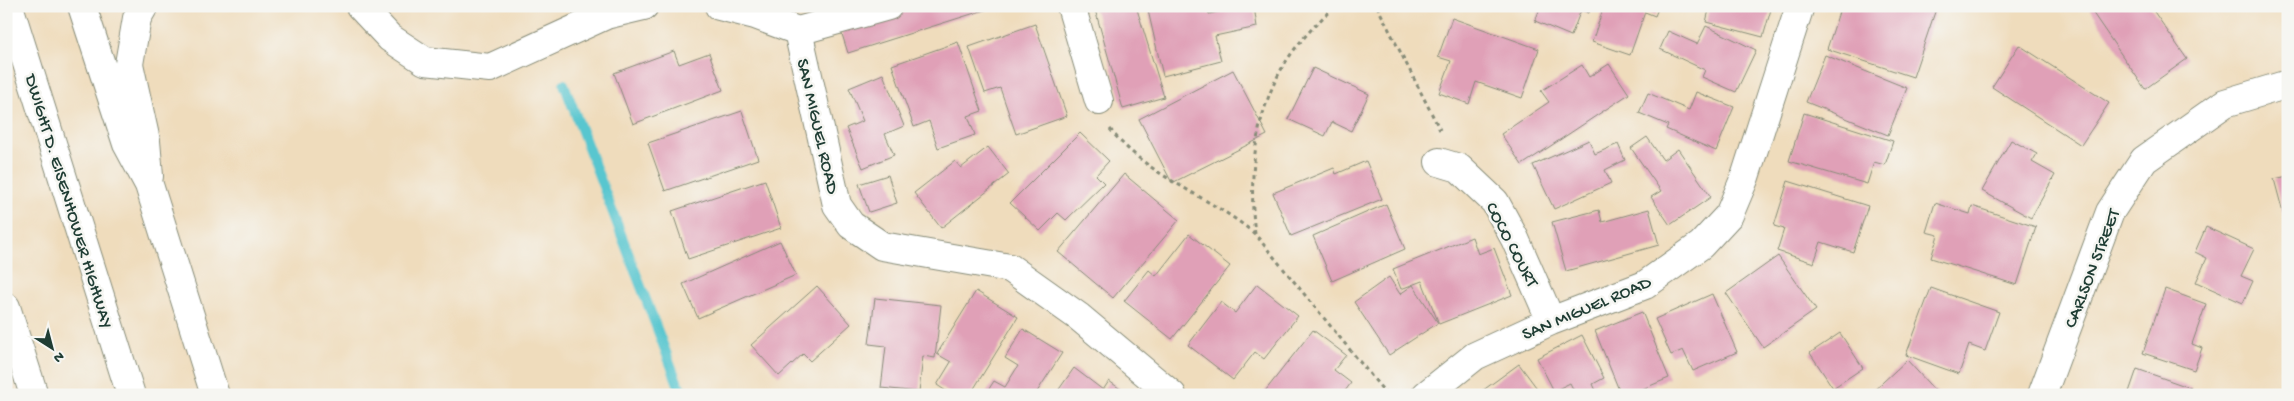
<svg xmlns="http://www.w3.org/2000/svg" width="2294" height="401" font-family="'Gochi Hand',sans-serif">
  <style>
    .lines { fill: none; stroke-linecap: round; stroke-linejoin: round }
    .stream { stroke: #59c6cf; stroke-width: 10 }
    .building { fill: #e0a0b7 }
    .minor-casing { stroke: #878c78; stroke-width: 30 }
    .highway-casing { stroke: #878c78; stroke-width: 30 }
    .path { stroke: #878c78; stroke-width: 3; stroke-dasharray: 4 4; stroke-linecap: butt }
    .minor { stroke: #fff; stroke-width: 28 }
    .highway { stroke: #fff; stroke-width: 28 }
    .labels { text-anchor: middle; stroke-width: 5; stroke-linejoin: round; paint-order: stroke }
    .street-label { font-size: 18px; fill: #1f3d34; stroke: #f6f6f2 }
  </style>
  <rect width="100%" height="100%" fill="#f6f6f2"/>
  <filter id="ink" filterUnits="userSpaceOnUse"><feTurbulence type="fractalNoise" baseFrequency=".02" numOctaves="2"/><feDisplacementMap in="SourceGraphic" scale="10" xChannelSelector="R" yChannelSelector="G"/><feConvolveMatrix kernelMatrix="1 2 1 2 8 2 1 2 1" color-interpolation-filters="sRGB"/></filter>
  <filter id="wash" filterUnits="userSpaceOnUse"><feTurbulence type="fractalNoise" baseFrequency=".0096" numOctaves="4" result="noise"/><feDisplacementMap in="SourceGraphic" scale="20" xChannelSelector="R" yChannelSelector="G"/><feGaussianBlur stdDeviation="1.12" result="paint"/><feColorMatrix in="noise" values="0 0 0 0 0 0 0 0 0 0 0 0 0 0 0 0 0 1.4 0 .05"/><feComposite in="paint" operator="in"/></filter>
  <g filter="url(#wash)">
    <rect width="100%" height="100%" fill="#efdcbc"/>
    <g class="lines">
      <path class="stream" d="M564,84L678,384L688,395"/>
    </g>
    <g id="blocks">
      <path class="building" d="M833,6H994V7L848,53Z
        M1094,6H1136L1164,97L1123,109Z
        M1147,6H1207L1209,14L1244,6H1254L1257,27L1215,36L1221,61L1163,76Z
        M1541,6H1591L1589,13L1581,10L1571,36L1535,21Z
        M1604,6H1659L1655,16L1645,12L1630,55L1592,42Z
        M1710,6H1772L1763,37L1706,22Z
        M1841,6H1927L1936,9L1913,77L1827,49Z
        M2088,6H2150L2187,59L2145,89Z
        M1452,18L1539,49L1522,98L1476,82L1469,104L1439,93L1451,61L1438,57Z
        M1035,24L1067,116L1016,134L1000,88L985,93L969,47Z
        M1706,26L1756,50L1736,92L1702,77L1705,70L1660,49L1668,31L1697,44Z
        M958,42L982,111L968,116L975,135L938,148L929,121L914,127L892,65Z
        M2019,45L2109,103L2081,145L1992,87Z
        M674,51L679,64L709,53L723,90L633,124L614,73Z
        M1825,55L1907,88L1888,135L1806,102Z
        M1609,64L1629,94L1522,165L1501,134L1549,102L1541,91L1582,65L1589,77Z
        M1313,68L1369,94L1351,131L1332,122L1325,136L1288,119Z
        M1233,70L1267,135L1172,183L1139,119Z
        M883,74L904,126L885,134L894,155L863,168L846,128L863,121L849,88Z
        M1696,92L1734,107L1716,151L1666,129L1668,125L1639,113L1648,93L1689,110Z
        M742,111L758,159L665,191L648,143Z
        M1804,113L1893,141L1885,165L1874,162L1867,184L1789,161Z
        M1080,133L1109,161L1096,175L1104,183L1066,220L1058,213L1040,231L1010,203Z
        M1647,137L1663,160L1678,149L1711,197L1670,225L1651,197L1661,191L1631,148Z
        M1589,140L1595,154L1618,144L1625,160L1605,170L1611,183L1554,209L1533,165Z
        M2011,140L2037,154L2032,162L2055,175L2031,218L1982,191Z
        M988,147L1009,174L941,228L914,193L955,161L961,168Z
        M1366,161L1382,199L1291,236L1273,193L1334,168L1336,174Z
        M1124,174L1179,220L1113,298L1058,252Z
        M888,175L897,203L869,212L859,184Z
        M2288,176V224H2286L2274,179Z
        M765,180L781,228L688,259L672,211Z
        M1788,181L1868,206L1853,252L1821,242L1814,263L1777,251L1784,229L1774,226Z
        M1935,203L1970,214L1972,206L2036,227L2017,285L1931,258L1938,235L1926,232Z
        M1386,204L1405,249L1332,281L1313,236Z
        M1649,209L1659,245L1566,271L1552,222L1599,210L1602,222Z
        M2206,227L2254,249L2241,276L2253,281L2243,303L2196,282L2207,258L2195,252Z
        M1189,234L1230,266L1172,339L1124,301L1149,270L1156,276Z
        M1472,237L1478,254L1494,248L1512,295L1439,324L1422,281L1401,289L1393,269Z
        M780,241L796,275L698,318L683,284Z
        M1778,256L1816,310L1763,347L1726,293Z
        M1389,277L1400,294L1413,285L1438,323L1389,355L1354,302Z
        M1257,284L1298,316L1264,359L1255,352L1233,380L1188,345L1221,302L1235,313Z
        M817,286L851,324L810,361L803,354L779,376L751,345Z
        M1931,288L1999,312L1985,351L1969,345L1959,374L1906,355Z
        M2165,289L2206,304L2192,344L2202,348L2194,370L2143,353Z
        M976,291L1018,317L970,395H952L937,385L951,362L937,354Z
        M1712,294L1737,352L1693,371L1683,350L1671,355L1655,319Z
        M875,298L941,305L935,358L923,356L919,392L881,388L886,346L869,344Z
        M1642,312L1669,378L1628,395H1621L1595,331Z
        M1023,329L1062,353L1035,395H985L994,381L1005,387L1018,366L1005,358Z
        M1313,330L1346,355L1334,370L1351,383L1342,395H1262Z
        M1840,333L1863,368L1833,388L1810,353Z
        M1582,335L1604,378L1593,384L1598,395H1576L1570,383L1554,391L1537,358Z
        M1907,360L1939,395H1873L1871,393Z
        M1519,364L1542,395H1485L1482,391Z
        M1074,368L1103,390L1109,381L1126,393L1055,395Z
        M2137,369L2191,388L2189,395H2128Z"/>
    </g>
  </g>
  <g filter="url(#ink)">
    <use href="#blocks" fill-opacity="0" stroke="#878c78" stroke-width="1"/>
    <g class="lines">
      <g class="minor-casing">
        <path id="minor" d="M360,6L390,38L425,61L490,68L606,15L644,6
          M719,6L755,15L798,31L837,205L851,225L882,246L1010,268L1079,317L1172,395
          M1071,6L1099,101
          M798,31L888,6
          M1439,162L1459,168L1495,202L1515,239L1551,321
          M1426,395L1475,356L1551,321L1645,285L1701,245L1729,215L1745,177L1800,6
          M2042,395L2110,212L2144,160L2225,103L2288,84"/>
      </g>
      <g class="highway-casing">
        <path id="highway" d="M9,6L131,395
          M82,6L127,144L149,185L215,395
          M144,6L137,18L129,64L146,141L149,176
          M6,307L34,395"/>
      </g>
      <path class="path" d="M1377,6L1440,130
        M1110,129C1148,178 1209,195 1255,234L1387,395
        M1255,234C1248,175 1255,107 1289,57C1302,38 1318,22 1335,6"/>
      <use href="#minor" class="minor"/>
      <use href="#highway" class="highway"/>
    </g>
  </g>
  <g class="labels">
    <g class="street-label">
      <text transform="translate(819 126) rotate(77)" y="6">SAN MIGUEL ROAD</text>
      <text transform="translate(70 201) rotate(73)" y="6">DWIGHT D. EISENHOWER HIGHWAY</text>
      <text transform="translate(1513 244) rotate(62)" y="6">COCO COURT</text>
      <text transform="translate(2091 268) rotate(-69)" y="6">CARLSON STREET</text>
      <text transform="translate(1586 307) rotate(-23)" y="6">SAN MIGUEL ROAD</text>
    </g>
  </g>
  <rect width="2294" height="401" fill="none" stroke="#f6f6f2" stroke-width="25"/>
  <g transform="translate(52 348) rotate(144)" stroke="#f6f6f2" stroke-width="4" paint-order="stroke">
  <path d="M0-4L9 19L0 12L-9 19Z" fill="#1f3d34"/>
  <text y="-8" font-size="14" font-weight="bold" text-anchor="middle" fill="#1f3d34">N</text>
  </g>
</svg>
